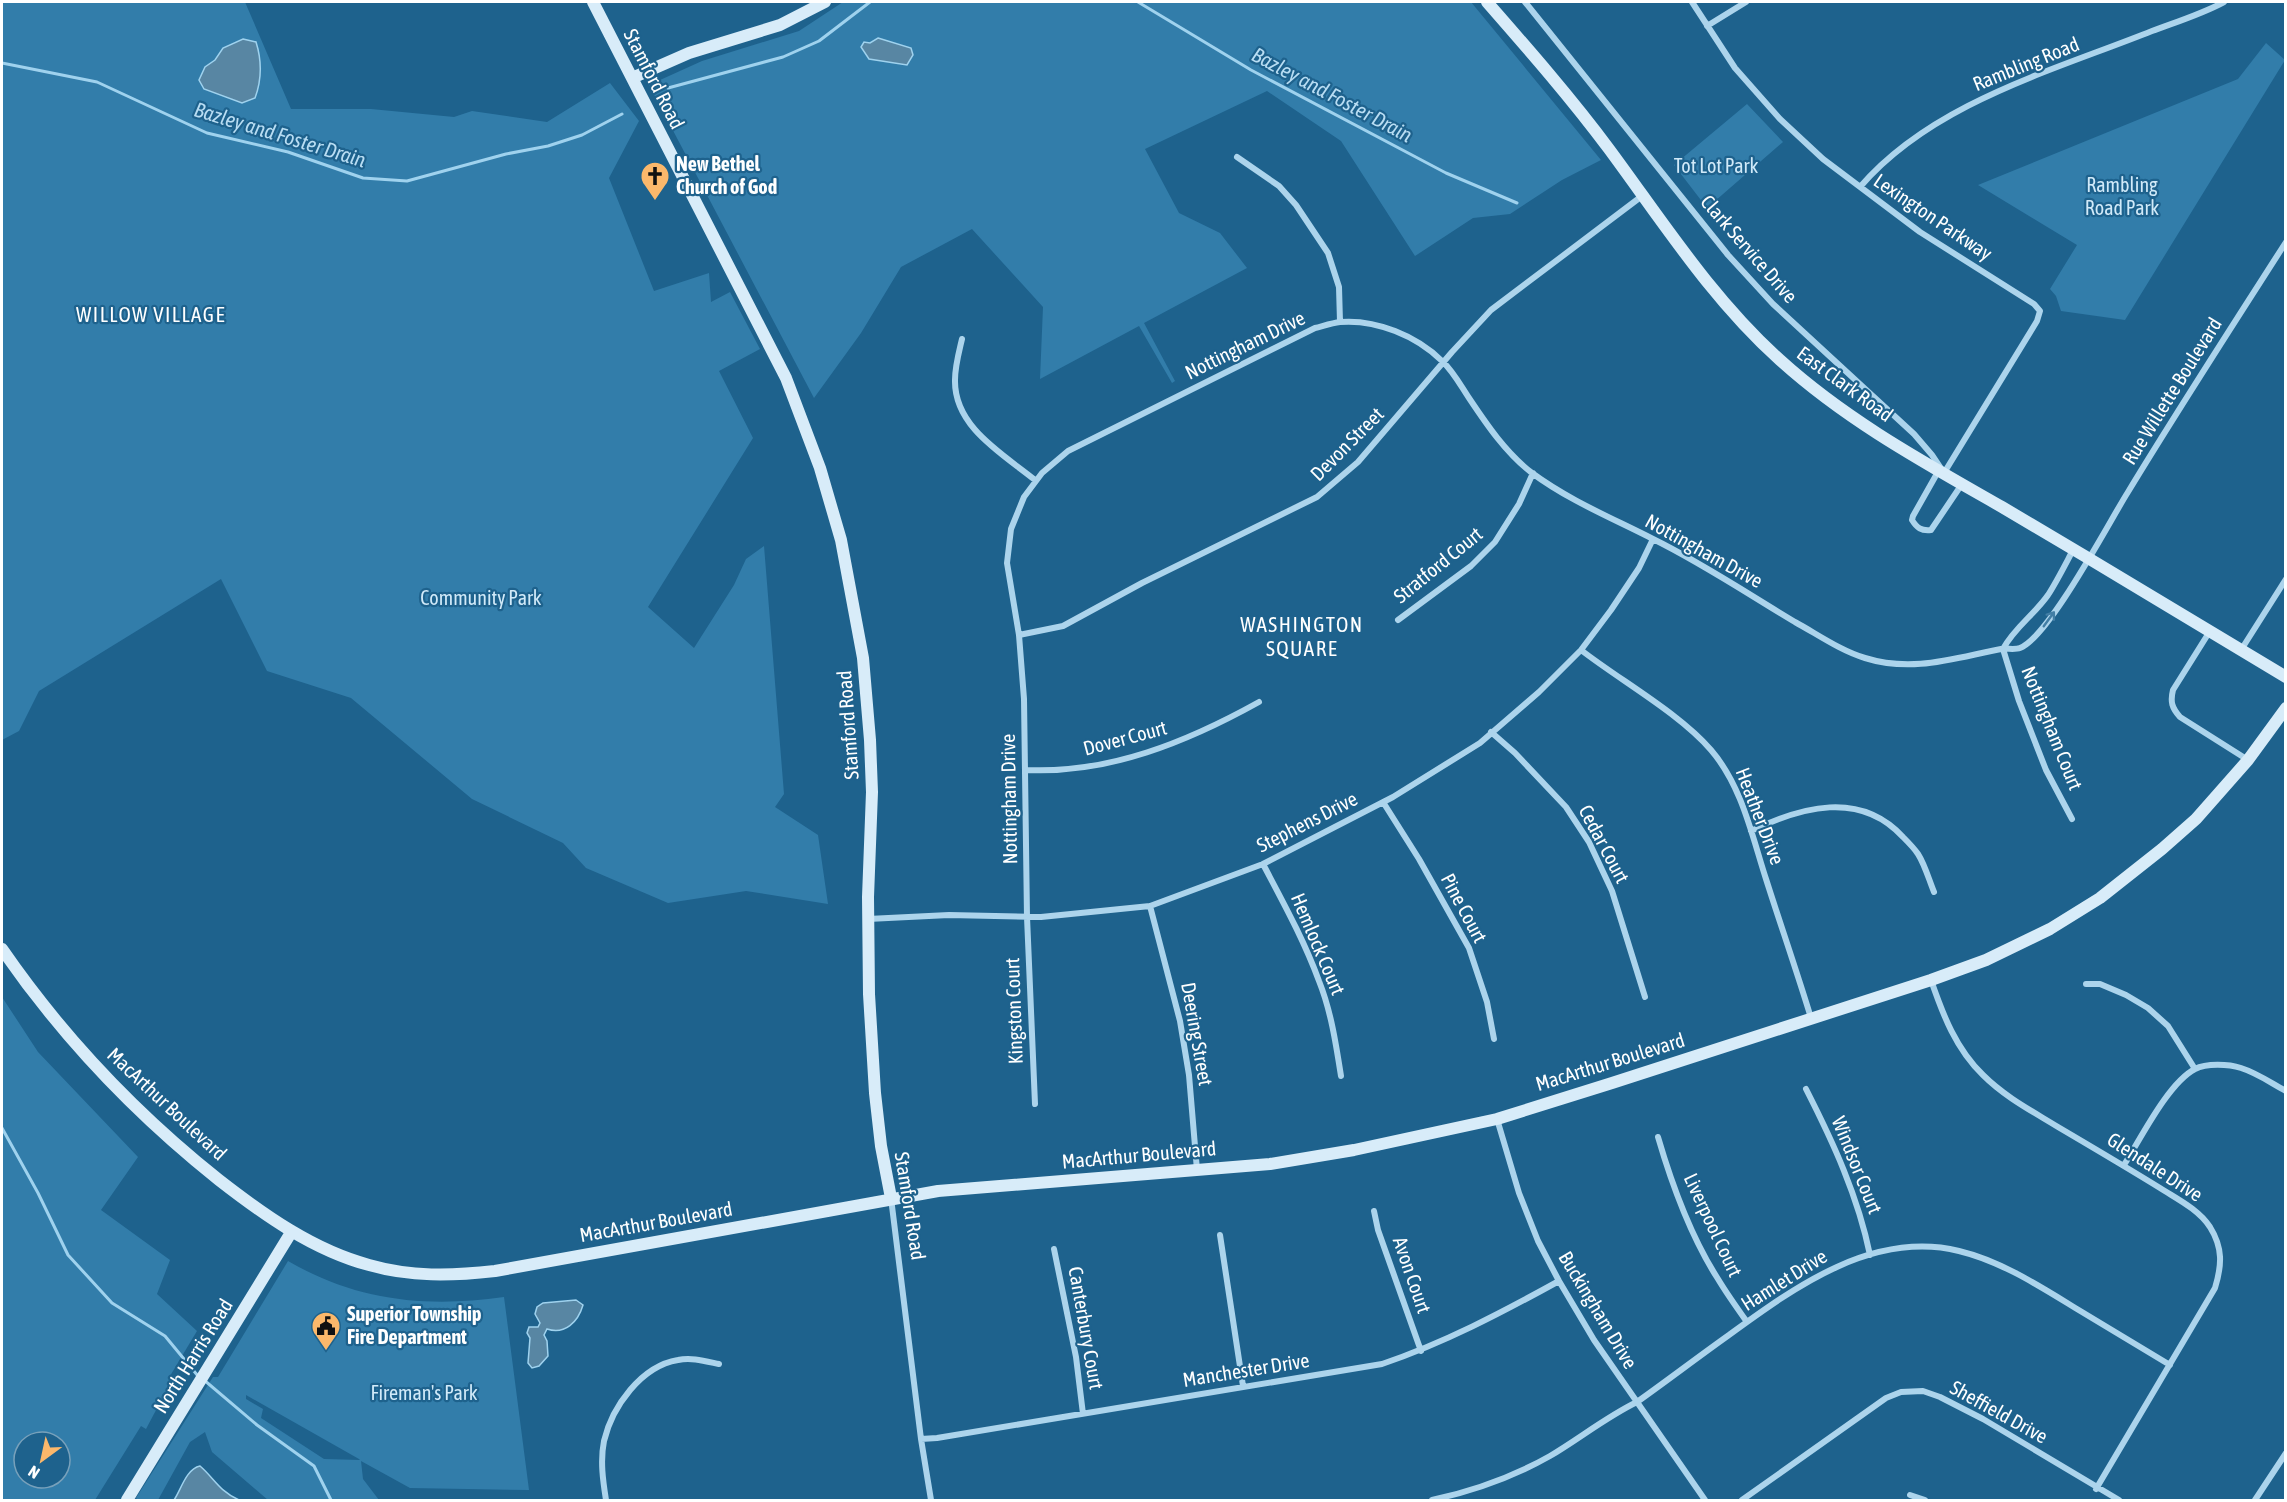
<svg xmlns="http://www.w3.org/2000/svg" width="2287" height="1502" font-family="'Asap Condensed',sans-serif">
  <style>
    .green { fill: #327daa; fill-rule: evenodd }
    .water { fill: #5886a3; stroke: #9fd2ee; stroke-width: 1.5 }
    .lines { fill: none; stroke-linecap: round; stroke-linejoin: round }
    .stream { stroke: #9fd2ee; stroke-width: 3 }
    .street { stroke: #acd4ec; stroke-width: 6 }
    .secondary { stroke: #d8ecf9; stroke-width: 12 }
    .oneway { stroke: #427ea5 }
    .labels { text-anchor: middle; stroke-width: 4.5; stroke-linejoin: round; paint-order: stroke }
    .street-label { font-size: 20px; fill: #fff; stroke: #1e628d }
    .poi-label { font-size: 20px; font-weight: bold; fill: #fff; stroke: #1e628d; text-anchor: start }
    .park-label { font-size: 20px; fill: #d1eaf9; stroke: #1e628d }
    .water-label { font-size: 21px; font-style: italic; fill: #b8ddf3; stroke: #1e628d }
    .neighbourhood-label { font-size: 21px; letter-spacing: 1.5px; fill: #fff; stroke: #1e628d }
  </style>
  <rect width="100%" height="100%" fill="#1e628d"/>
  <path class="green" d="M2,2H245L291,109H371L454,117L472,111L547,122L610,83L639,121L609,178L654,291L709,273L711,302L730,292L760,349L719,371L753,438L648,607L694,648L734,585L746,559L764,546L784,794L775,807L818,835L828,904L746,891L668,903L586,868L563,843L472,799L351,698L267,671L221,579L39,691L19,731L2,740Z
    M843,2H1471L1601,160L1562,180L1510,214L1473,218L1415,256L1341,141L1267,91L1145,149L1179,213L1220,233L1247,268L1144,323L1175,381L1172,383L1139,326L1040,379L1043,307L972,229L901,267L861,333L814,398L649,85L702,61L799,31Z
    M2266,43L2285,60L2125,320L2061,311L2056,296L2050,289L2077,245L1978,185L2238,79Z
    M1747,104L1783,142L1707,208L1674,165Z
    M2,997L38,1052L138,1157L101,1210L170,1260L157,1294L197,1331L170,1376L173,1378L146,1429L141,1426L95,1500H2ZM24,1442H60V1478H24Z
    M288,1261C357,1301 426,1308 504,1297L529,1490L410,1488L361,1461L363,1479L379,1500H268L212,1452L205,1432L190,1442L158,1500H138L136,1498L213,1377H218ZM246,1395L359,1459L360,1460L324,1459L261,1418L263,1409L246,1399Z"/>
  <path class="water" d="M878,38L911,48L913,55L907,65L869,59L861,47L864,42L870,43Z
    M243,39L256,42C262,61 262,79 255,98L242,103L204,89L199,80L205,67L215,60L223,48Z
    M576,1300L583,1305C578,1322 565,1335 547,1329L544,1335L547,1341L548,1356L539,1366L532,1368L528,1363L530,1338L527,1333L529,1327H538L540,1323L535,1314L537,1307L543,1303Z
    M200,1466C214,1478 219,1491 239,1500H174C181,1490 186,1469 200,1466Z"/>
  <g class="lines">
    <path class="stream" d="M1138,2L1251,70L1446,173L1517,203
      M2,63L97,82L207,133L288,152L363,178L407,181L506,154L548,146L582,135L622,114
      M668,88L783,57L819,41L870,2
      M2,1128L38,1193L68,1255L112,1303L165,1336L198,1376
      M204,1380L257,1425L314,1466L331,1500"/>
    <path class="street" d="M1525,2L1728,255L1773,304L1914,434L1932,455L1944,473L2037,321L2040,311L2034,304L1920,232L1823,159L1780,119L1735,68L1692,2
      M1707,26L1746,2
      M1237,157L1279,186L1296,205L1328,253L1339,287L1340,322
      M1860,187C1932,103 2052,71 2152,31C2176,22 2202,14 2224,2
      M962,339C959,352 955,366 955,380C954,427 1003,454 1035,480
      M1939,470L1913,516L1912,520C1917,528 1921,531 1931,530L1962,484
      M1398,620L1471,566L1495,542L1519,504L1533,473
      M2210,631L2173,690C2170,702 2172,708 2180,717L2248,760
      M1019,635L1063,626L1142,583L1317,497L1358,462L1452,352L1491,310L1642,196
      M2003,649L2019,701L2046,770L2072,819
      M2003,649C2014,628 2034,615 2048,595C2057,581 2065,565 2073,550
      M1581,650C1621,681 1679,713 1711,750C1742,786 1752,836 1766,879C1781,926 1797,972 1811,1018
      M2241,650L2286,579
      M1491,732L1515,753L1566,807L1589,842L1612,891L1645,997
      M1026,770C1109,774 1187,742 1259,702
      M1383,802L1419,859L1469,948L1487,1002L1494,1039
      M1751,831C1801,807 1860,790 1903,837C1908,842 1914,848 1918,854C1925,865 1929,880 1934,892
      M1263,864C1283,902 1304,940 1319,981C1331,1011 1336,1044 1341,1076
      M1150,906L1180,1021L1189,1075L1197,1170
      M868,919L949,915L1041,917L1150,906L1263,864L1393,797L1480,743L1539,692L1581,650L1611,610L1639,568L1653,539
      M1931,980C1943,1015 1956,1049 1983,1075C2005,1097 2032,1111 2058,1127C2092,1147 2126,1167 2160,1188C2177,1199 2198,1209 2210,1227C2223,1248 2222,1265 2215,1288L2096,1489
      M2086,984H2100L2126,995L2148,1008L2168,1026L2195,1069
      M1806,1089C1833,1142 1858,1196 1870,1255
      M1035,1104L1027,917L1024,699L1019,635L1007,563L1011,529L1024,497L1042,473L1068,451L1315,328C1323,326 1332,323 1340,322C1376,319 1417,336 1442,361C1453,371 1461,386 1469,398C1487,425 1506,453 1532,473C1570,501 1612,518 1653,539C1702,563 1748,594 1795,622C1817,634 1841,651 1865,658C1913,673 1954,658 2001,649C2006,648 2015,650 2020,648C2049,637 2109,522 2128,492C2179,408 2233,325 2286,242
      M1497,1119L1519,1193L1538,1241L1559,1281L1594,1340L1705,1500
      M1658,1137C1672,1185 1691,1237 1718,1279C1727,1294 1737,1308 1747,1322
      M2124,1165C2140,1140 2168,1083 2195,1069C2206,1063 2229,1064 2241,1068C2257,1073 2271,1083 2286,1091
      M891,1198L921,1439L931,1500
      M1374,1211L1378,1230L1421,1351
      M1220,1235L1243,1386
      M1054,1249L1076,1357L1083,1414
      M921,1439L937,1438L1382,1364C1444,1343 1501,1313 1559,1281
      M1910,1495L1925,1500
      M606,1500C603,1481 600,1461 604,1441C612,1407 641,1366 678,1360C691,1357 705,1361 719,1364
      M1432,1500C1473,1491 1513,1477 1550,1456C1579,1439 1606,1417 1637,1402C1668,1380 1698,1357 1729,1335C1795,1287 1873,1230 1959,1251C2001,1261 2041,1287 2077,1309C2108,1328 2139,1346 2170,1365
      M1742,1500L1886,1398L1901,1392L1923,1391L1940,1397L1983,1419L2119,1500
      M2255,1500L2286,1453"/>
    <path class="secondary" d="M593,2L786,378L820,468L841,540L863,658L870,740L872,792L868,897L869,994L875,1093L881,1146L891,1198
      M1487,2C1529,50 1571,98 1609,149C1663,222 1712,299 1780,360C1846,420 1925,463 2002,507C2097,563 2191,620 2286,677
      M632,78L689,53L780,25L825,2
      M2,949C62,1036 136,1114 219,1180C264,1215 313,1250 369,1265C411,1277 451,1276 495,1271L938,1191L1270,1164L1354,1150L1497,1119L1612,1083L1931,980L1986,960L2050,929L2100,898L2162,849L2196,819L2248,760L2286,708
      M127,1500L292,1231"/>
  </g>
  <defs><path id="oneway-shaft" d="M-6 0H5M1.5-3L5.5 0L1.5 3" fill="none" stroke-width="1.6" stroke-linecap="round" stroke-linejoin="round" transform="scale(1.5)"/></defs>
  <use class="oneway" href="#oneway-shaft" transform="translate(2049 619) rotate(-54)"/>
  <defs>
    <g id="church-pin" transform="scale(1.5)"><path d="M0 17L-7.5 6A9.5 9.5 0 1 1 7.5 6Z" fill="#fbb86b" stroke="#1e628d"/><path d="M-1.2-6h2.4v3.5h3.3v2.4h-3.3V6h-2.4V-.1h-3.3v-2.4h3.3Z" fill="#111"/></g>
    <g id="civic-pin" transform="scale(1.5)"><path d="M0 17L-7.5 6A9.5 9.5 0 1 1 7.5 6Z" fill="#fbb86b" stroke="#1e628d"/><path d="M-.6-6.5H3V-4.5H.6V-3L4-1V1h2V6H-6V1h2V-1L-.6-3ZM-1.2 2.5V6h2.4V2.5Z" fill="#111"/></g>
  </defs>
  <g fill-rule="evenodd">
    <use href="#church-pin" x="655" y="176"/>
    <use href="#civic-pin" x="326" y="1326"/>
  </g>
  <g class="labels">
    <g class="street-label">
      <text transform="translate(2026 64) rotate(-22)" y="7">Rambling Road</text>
      <text transform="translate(654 79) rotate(63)" y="7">Stamford Road</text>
      <text transform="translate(1933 217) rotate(34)" y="7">Lexington Parkway</text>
      <text transform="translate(1749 249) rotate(49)" y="7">Clark Service Drive</text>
      <text transform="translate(1245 345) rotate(-26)" y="7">Nottingham Drive</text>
      <text transform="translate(1845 384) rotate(36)" y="7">East Clark Road</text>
      <text transform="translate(2172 391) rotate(-58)" y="7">Rue Willette Boulevard</text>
      <text transform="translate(1347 444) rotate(-45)" y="7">Devon Street</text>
      <text transform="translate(1704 551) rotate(29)" y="7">Nottingham Drive</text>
      <text transform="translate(1438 565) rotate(-39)" y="7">Stratford Court</text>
      <text transform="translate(848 725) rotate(-94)" y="7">Stamford Road</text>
      <text transform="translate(2052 728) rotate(68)" y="7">Nottingham Court</text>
      <text transform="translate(1125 738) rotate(-15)" y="7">Dover Court</text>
      <text transform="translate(1009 799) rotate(-91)" y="7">Nottingham Drive</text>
      <text transform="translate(1760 816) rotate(69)" y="7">Heather Drive</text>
      <text transform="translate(1307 822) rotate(-27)" y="7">Stephens Drive</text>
      <text transform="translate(1604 844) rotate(62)" y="7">Cedar Court</text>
      <text transform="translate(1464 908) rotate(62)" y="7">Pine Court</text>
      <text transform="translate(1318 944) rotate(67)" y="7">Hemlock Court</text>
      <text transform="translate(1014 1011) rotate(-92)" y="7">Kingston Court</text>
      <text transform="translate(1197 1034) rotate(80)" y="7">Deering Street</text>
      <text transform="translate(1610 1062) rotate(-17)" y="7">MacArthur Boulevard</text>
      <text transform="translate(167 1104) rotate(43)" y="7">MacArthur Boulevard</text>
      <text transform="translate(1139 1155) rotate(-5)" y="7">MacArthur Boulevard</text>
      <text transform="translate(1857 1165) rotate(68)" y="7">Windsor Court</text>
      <text transform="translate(2155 1167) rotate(33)" y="7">Glendale Drive</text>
      <text transform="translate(910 1206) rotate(81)" y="7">Stamford Road</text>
      <text transform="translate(656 1222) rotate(-10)" y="7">MacArthur Boulevard</text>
      <text transform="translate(1713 1225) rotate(65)" y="7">Liverpool Court</text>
      <text transform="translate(1412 1275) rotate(71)" y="7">Avon Court</text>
      <text transform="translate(1784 1280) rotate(-32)" y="7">Hamlet Drive</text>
      <text transform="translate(1598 1310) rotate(59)" y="7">Buckingham Drive</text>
      <text transform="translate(1086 1328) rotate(80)" y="7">Canterbury Court</text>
      <text transform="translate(193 1356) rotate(-58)" y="7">North Harris Road</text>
      <text transform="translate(1246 1370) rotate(-9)" y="7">Manchester Drive</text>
      <text transform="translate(1999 1412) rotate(29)" y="7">Sheffield Drive</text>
    </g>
    <g class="poi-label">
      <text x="676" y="171">New Bethel<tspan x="676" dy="23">Church of God</tspan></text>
      <text x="347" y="1321">Superior Township<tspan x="347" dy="23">Fire Department</tspan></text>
    </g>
    <g class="park-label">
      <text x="1716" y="173">Tot Lot Park</text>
      <text x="2122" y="192">Rambling<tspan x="2122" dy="23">Road Park</tspan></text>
      <text x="481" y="605">Community Park</text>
      <text x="424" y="1400">Fireman's Park</text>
    </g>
    <g class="water-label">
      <text transform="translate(1332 95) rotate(28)" y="7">Bazley and Foster Drain</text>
      <text transform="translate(280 135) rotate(17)" y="7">Bazley and Foster Drain</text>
    </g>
    <g class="neighbourhood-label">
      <text x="151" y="322">WILLOW VILLAGE</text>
      <text x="1302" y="632">WASHINGTON<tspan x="1302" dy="24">SQUARE</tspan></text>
    </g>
  </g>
  <rect width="2287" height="1502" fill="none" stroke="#ffffff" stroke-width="6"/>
  <g transform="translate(42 1460) rotate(213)"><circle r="28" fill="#1e628d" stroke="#78a1bb" stroke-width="1.5"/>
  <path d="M0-4.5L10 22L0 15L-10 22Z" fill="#fbb86b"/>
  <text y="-9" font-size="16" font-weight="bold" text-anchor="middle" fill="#ffffff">N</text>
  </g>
</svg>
